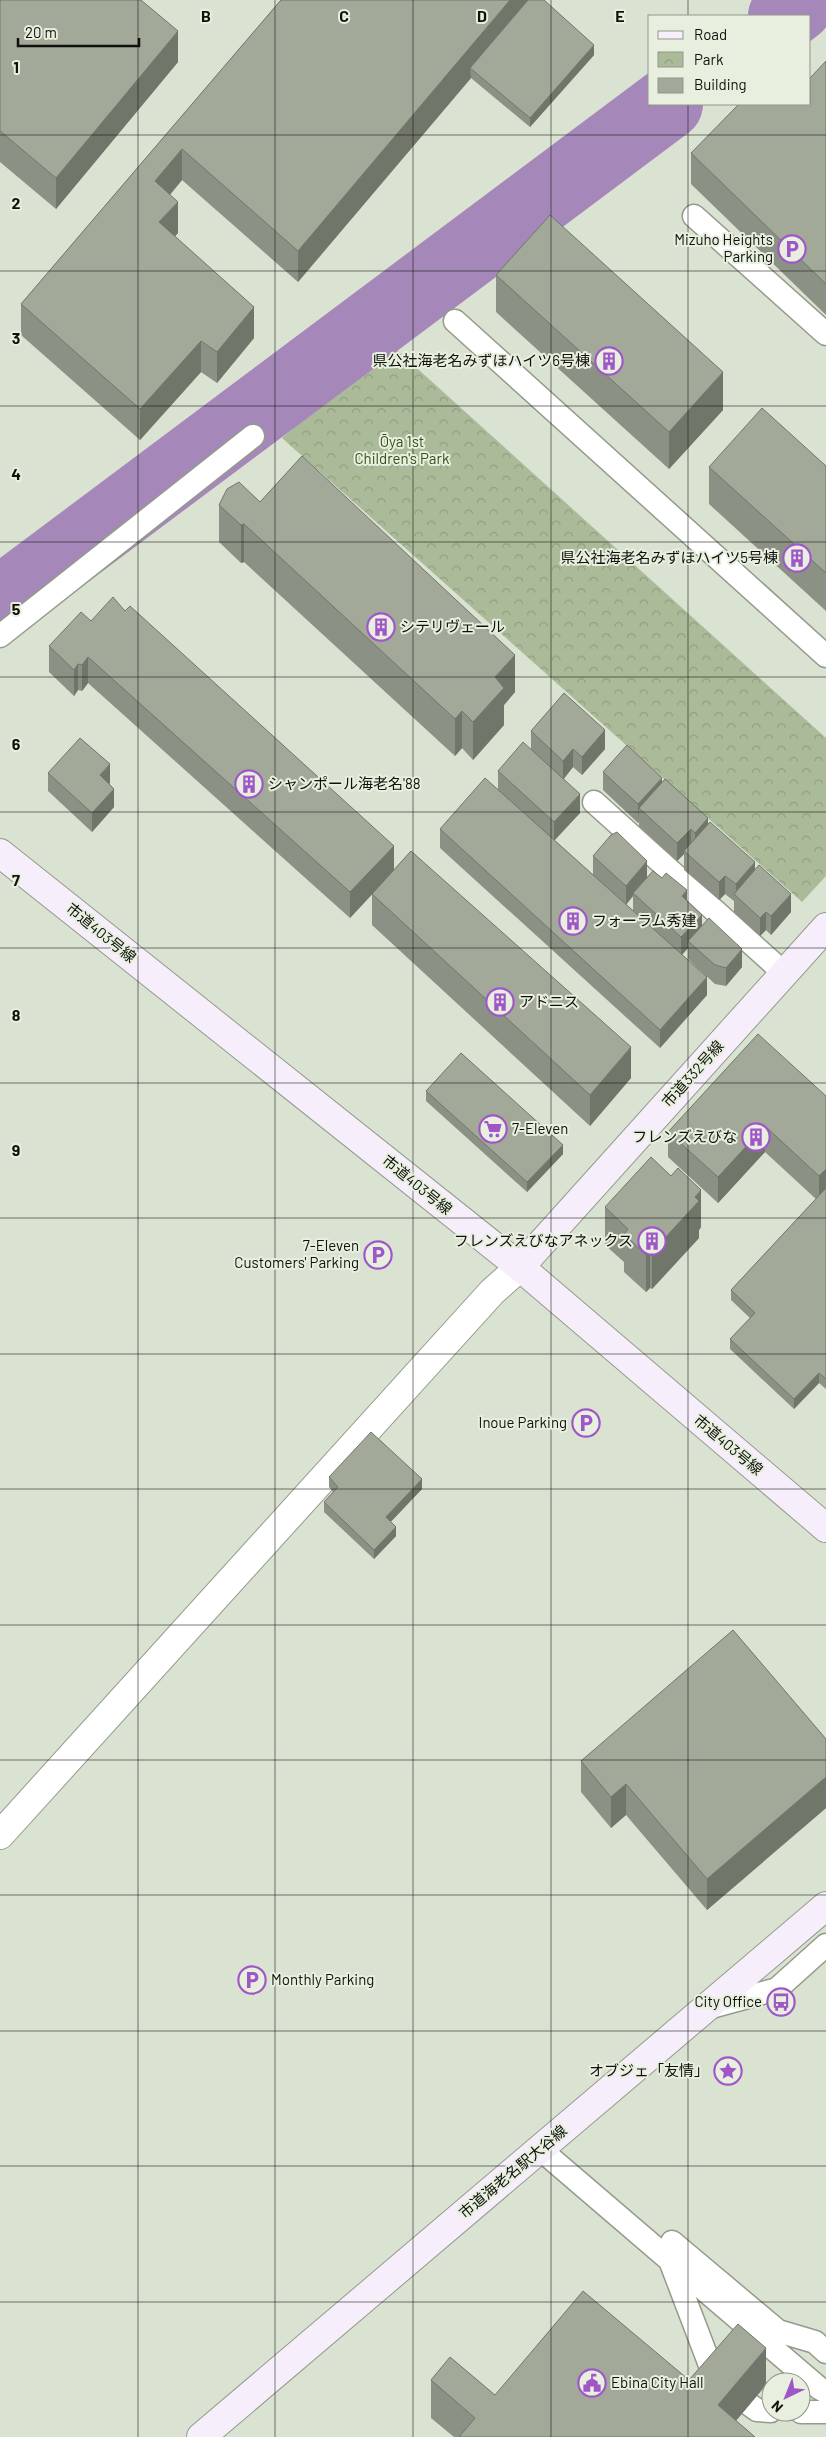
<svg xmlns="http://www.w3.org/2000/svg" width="826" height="2437" font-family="Barlow,'Noto Sans JP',sans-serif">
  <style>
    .park { fill: url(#park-crowns) }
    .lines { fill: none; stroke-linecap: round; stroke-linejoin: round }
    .river { stroke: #a588b9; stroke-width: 72 }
    .lane-casing { stroke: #949b8b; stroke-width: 25 }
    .street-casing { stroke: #949b8b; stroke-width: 30 }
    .secondary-casing { stroke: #949b8b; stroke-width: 30 }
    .lane { stroke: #fff; stroke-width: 22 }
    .street { stroke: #fff; stroke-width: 28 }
    .secondary { stroke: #f6effb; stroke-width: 28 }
    .wall { fill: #8b9184; fill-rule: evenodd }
    .shaded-wall { fill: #71766b }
    .building { fill: #a2a999; stroke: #71766b }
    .grid { fill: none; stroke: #0f120c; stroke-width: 1; stroke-opacity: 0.55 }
    .labels { text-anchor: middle; stroke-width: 4; stroke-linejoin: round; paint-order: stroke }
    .poi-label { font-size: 15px; fill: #0f120c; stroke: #e8efdf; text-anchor: end }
    .park-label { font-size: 15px; fill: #384d13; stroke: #e8efdf }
    .street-label { font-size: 15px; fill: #0f120c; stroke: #e8efdf }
    .grid-label { font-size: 16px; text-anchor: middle; font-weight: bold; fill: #0f120c; stroke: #e8efdf; stroke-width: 4; stroke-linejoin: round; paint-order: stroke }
  </style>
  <defs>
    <pattern id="park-crowns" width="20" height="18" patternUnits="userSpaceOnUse" patternTransform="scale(1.25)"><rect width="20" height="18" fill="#abba99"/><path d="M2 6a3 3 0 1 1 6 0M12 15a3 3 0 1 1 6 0" fill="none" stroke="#929f83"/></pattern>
  </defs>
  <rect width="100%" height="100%" fill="#dae2d1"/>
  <path class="park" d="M389,343L826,738V876L802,902L282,438Z"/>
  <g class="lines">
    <path class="river" d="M784,16L797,6
      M0,603L667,104"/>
    <g class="lane-casing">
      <path id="lane" d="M694,216L826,334
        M455,321L826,656
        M0,636L253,436
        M594,802L784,973
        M708,2008L777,1989L826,1945
        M540,2149L819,2388L826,2392
        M672,2242L778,2331L815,2342L826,2352
        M671,2263L713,2373L722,2380
        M750,2405L757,2410L771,2411
        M801,2412H826"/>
    </g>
    <g class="street-casing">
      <path id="street" d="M0,1835L492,1292L520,1267"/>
    </g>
    <g class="secondary-casing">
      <path id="secondary" d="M0,853L520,1267L826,1528
        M520,1267L826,927
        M201,2437L826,1906"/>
    </g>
    <use href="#lane" class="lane"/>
    <use href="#street" class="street"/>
    <use href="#secondary" class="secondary"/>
  </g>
  <path class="wall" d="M0,0L178,62L56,209L0,162Z
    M281,0L594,55L530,127L471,78L298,282L182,180L170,195L178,233L175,236L254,338L217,383L201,372L140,440L21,335V304Z
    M826,61V315L691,184V153L810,104Z
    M496,275L723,410L669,469L496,312Z
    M826,466V611L709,504V467Z
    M260,502L515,692L504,705V725L473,760L462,748L455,756L244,562L241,563L219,542V505Z
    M125,611L394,870L631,1078L590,1126L372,925V894L350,918L88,683L82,691L78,690L74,696L49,672V646L91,621Z
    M531,731L605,749L582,775L573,767L563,779L580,813L554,840L593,875V856L647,877L687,900L702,925L742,967L726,986L715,984L688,959V948L682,955L707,995L660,1048L440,848V829L498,789V771L531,749ZM633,896V911L626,904Z
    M603,772L662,782L708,824L755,870L791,912L771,935L766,930L760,936L734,912V901L725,894L719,900L684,870V854L677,861L639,826V822L638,823L603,790Z
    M48,773L110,783L109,784L114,807L92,832L48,791Z
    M426,1091L563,1154L527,1192L426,1101Z
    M826,1096V1389L819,1383L794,1409L730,1349V1339L750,1318L731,1300V1290L816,1199L765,1152L718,1203L668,1157V1132Z
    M605,1207L701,1227L699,1230V1238L652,1289L650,1288L646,1292L624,1272V1262L605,1245Z
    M329,1477L422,1489L390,1522L396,1536L374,1559L324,1512V1502L333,1492L329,1487Z
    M826,1739V1808L707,1910L626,1815L611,1828L581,1792V1761Z
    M431,2380L495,2395L689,2380L766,2385L736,2421L755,2437H454L431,2418Z"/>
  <path class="shaded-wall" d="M510,0H536L470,68L471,78L298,282V251Z
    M178,31V62L56,209V178Z
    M594,45V55L530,127V118Z
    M182,149V180L155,212V181Z
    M178,202V233L159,253V222Z
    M254,307V338L217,383V352Z
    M201,341V372L140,440V409Z
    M723,372V410L669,469V432Z
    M244,524V562L241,563V525Z
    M515,655V692L504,705V725L473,760V722L495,677Z
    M88,657V683L82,691V665Z
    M78,664V690L74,696V670Z
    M462,711V748L455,756V719Z
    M605,730V749L582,775V757Z
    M573,749V767L563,780V761Z
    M110,764V783L100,794V775Z
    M662,778V796L639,808L638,823V804Z
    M114,789V807L92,832V813Z
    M580,794V813L554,841V822Z
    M708,818V836L695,851V833Z
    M691,829V847L684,851V854L677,861V843Z
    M394,846V871L350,918V892Z
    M647,861V879L633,893V896L626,905V886Z
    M755,862V880L736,895V884Z
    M725,876V894L719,900V882Z
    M687,890V909L682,896Z
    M791,894V912L771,935V916Z
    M766,912V930L760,936V918Z
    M702,915V933L688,941V948L681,956V937Z
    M742,949V967L726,986V968Z
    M707,977V995L660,1048V1030Z
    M631,1047V1078L590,1126V1095Z
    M765,1126V1152L718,1203V1177Z
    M563,1145V1154L527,1192V1182Z
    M826,1169V1195L819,1202V1176Z
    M701,1190V1227L699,1230V1238L652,1289V1252L695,1197Z
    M650,1250V1288L646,1292V1255Z
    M819,1373V1383L794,1409V1399Z
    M422,1479V1489L386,1527V1517Z
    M396,1527V1536L374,1559V1550Z
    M826,1777V1808L707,1910V1879Z
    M626,1784V1815L611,1828V1797Z
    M766,2348V2385L722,2437L718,2405Z"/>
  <path class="building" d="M0,0H141L178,31L56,178L0,131Z
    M281,0H510L298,251L182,149L155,181L178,202L159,222L254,307L217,352L201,341L140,409L21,304Z
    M528,0H544L594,45L530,118L470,68Z
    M826,61V284L691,153L739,104H810V78Z
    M550,215L723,372L669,432L496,275Z
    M762,408L826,466V573L709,467Z
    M302,456L515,655L495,677L504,688L473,722L462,711L455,719L244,524L241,525L219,505L227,489L239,482L260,502Z
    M113,597L125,611L130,606L394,846L350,892L88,657L82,665L78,664L74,670L49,646L81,612L91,621Z
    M564,693L605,730L582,757L573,749L563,761L531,731Z
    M80,738L110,764L100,775L114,789L92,813L48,773Z
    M523,742L580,794L554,822L498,771Z
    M627,745L662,778L638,804L603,772Z
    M485,778L707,977L660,1030L440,829Z
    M665,779L708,818L695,833L691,829L677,843L639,808Z
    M710,822L755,862L736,884L725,876L719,882L684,851Z
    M617,832L647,861L626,886L593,856L611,835Z
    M411,851L631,1047L590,1095L372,894Z
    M759,865L791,894L771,916L766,912L760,918L734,894Z
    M653,871L662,878L666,873L687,890L682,896L702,915L681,937L633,893Z
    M709,918L742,949L726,968L715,965L688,941Z
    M758,1034L826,1096V1169L819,1176L765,1126L718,1177L668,1132Z
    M461,1053L563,1145L527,1182L426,1091Z
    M651,1157L671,1176L678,1168L701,1190L695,1197L699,1201L652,1252L650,1250L646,1255L624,1234L628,1229L605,1207Z
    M826,1188V1379L819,1373L794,1399L730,1339L755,1313L731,1290Z
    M371,1432L422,1479L386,1517L396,1527L374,1550L324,1502L338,1487L329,1477Z
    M733,1630L826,1739V1777L707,1879L626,1784L611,1797L581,1761Z
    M583,2291L689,2380L738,2324L766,2348L718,2405L755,2437H459L475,2418L431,2380L450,2357L495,2395Z"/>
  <path class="grid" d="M138,0V2437M275,0V2437M413,0V2437M551,0V2437M688,0V16M688,104V2437M0,135H826M0,271H826M0,406H826M0,542H826M0,677H826M0,812H826M0,948H826M0,1083H826M0,1218H826M0,1354H826M0,1489H826M0,1625H826M0,1760H826M0,1895H826M0,2031H826M0,2166H826M0,2302H826"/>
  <defs>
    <g id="parking-ring" transform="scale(1.4375)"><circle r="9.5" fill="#e8efdf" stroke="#9f56c9" stroke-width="1.5"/><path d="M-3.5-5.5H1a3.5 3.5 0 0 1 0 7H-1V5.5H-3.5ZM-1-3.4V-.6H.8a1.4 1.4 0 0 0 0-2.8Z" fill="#9f56c9"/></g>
    <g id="building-ring" transform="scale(1.4375)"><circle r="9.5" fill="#e8efdf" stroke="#9f56c9" stroke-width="1.5"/><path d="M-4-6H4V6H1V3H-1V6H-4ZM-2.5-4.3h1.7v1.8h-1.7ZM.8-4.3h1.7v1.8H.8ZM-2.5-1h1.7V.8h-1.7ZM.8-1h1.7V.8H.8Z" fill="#9f56c9"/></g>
    <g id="supermarket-ring" transform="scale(1.4375)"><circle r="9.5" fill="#e8efdf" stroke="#9f56c9" stroke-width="1.5"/><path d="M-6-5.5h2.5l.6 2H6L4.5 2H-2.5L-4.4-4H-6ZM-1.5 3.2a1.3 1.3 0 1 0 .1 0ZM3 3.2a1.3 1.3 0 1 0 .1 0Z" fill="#9f56c9"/></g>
    <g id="bus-ring" transform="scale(1.4375)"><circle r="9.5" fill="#e8efdf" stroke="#9f56c9" stroke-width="1.5"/><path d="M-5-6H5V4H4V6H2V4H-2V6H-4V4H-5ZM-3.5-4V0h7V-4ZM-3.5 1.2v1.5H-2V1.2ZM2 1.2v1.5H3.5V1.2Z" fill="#9f56c9"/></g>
    <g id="sight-ring" transform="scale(1.4375)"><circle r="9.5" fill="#e8efdf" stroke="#9f56c9" stroke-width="1.5"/><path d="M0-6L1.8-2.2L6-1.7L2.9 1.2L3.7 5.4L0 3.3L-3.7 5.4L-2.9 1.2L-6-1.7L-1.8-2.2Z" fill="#9f56c9"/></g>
    <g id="civic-ring" transform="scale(1.4375)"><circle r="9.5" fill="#e8efdf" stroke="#9f56c9" stroke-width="1.5"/><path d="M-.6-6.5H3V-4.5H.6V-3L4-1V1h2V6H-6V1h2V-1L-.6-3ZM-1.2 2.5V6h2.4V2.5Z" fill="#9f56c9"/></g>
  </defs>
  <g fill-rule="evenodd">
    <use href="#parking-ring" x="792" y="249"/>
    <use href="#building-ring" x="609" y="361"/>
    <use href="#building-ring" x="797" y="558"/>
    <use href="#building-ring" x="381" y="627"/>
    <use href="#building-ring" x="249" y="784"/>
    <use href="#building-ring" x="573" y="921"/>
    <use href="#building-ring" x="500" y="1002"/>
    <use href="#supermarket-ring" x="493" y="1129"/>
    <use href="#building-ring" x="756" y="1137"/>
    <use href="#building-ring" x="652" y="1241"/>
    <use href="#parking-ring" x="378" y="1255"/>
    <use href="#parking-ring" x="586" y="1423"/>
    <use href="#parking-ring" x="252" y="1980"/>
    <use href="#bus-ring" x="781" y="2002"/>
    <use href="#sight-ring" x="728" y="2071"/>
    <use href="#civic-ring" x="592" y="2383"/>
  </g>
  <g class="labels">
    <g class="poi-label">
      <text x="773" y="245">Mizuho Heights<tspan x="773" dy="17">Parking</tspan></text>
      <text x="590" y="366">県公社海老名みずほハイツ6号棟</text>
      <text x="778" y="563">県公社海老名みずほハイツ5号棟</text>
      <text x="400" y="632" text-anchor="start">シテリヴェール</text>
      <text x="268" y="789" text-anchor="start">シャンポール海老名'88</text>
      <text x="592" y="926" text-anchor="start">フォーラム秀建</text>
      <text x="519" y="1007" text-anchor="start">アドニス</text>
      <text x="512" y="1134" text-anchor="start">7-Eleven</text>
      <text x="737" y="1142">フレンズえびな</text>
      <text x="633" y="1246">フレンズえびなアネックス</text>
      <text x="359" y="1251">7-Eleven<tspan x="359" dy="17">Customers' Parking</tspan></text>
      <text x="567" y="1428">Inoue Parking</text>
      <text x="271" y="1985" text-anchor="start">Monthly Parking</text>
      <text x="762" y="2007">City Office</text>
      <text x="709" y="2076">オブジェ「友情」</text>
      <text x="611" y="2388" text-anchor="start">Ebina City Hall</text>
    </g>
    <g class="park-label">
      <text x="402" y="447">Ōya 1st<tspan x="402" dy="17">Children's Park</tspan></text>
    </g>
    <g class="street-label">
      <text transform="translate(101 933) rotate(39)" y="5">市道403号線</text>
      <text transform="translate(693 1074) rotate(-48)" y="5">市道332号線</text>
      <text transform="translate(417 1185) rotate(39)" y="5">市道403号線</text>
      <text transform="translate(728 1445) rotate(40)" y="5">市道403号線</text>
      <text transform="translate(513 2172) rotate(-40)" y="5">市道海老名駅大谷線</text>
    </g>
  </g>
  <g class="grid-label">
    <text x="206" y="22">B</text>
    <text x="344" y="22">C</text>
    <text x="482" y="22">D</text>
    <text x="620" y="22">E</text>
    <text x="16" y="73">1</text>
    <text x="16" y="209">2</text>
    <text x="16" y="344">3</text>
    <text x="16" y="480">4</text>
    <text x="16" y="615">5</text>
    <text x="16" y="750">6</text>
    <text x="16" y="886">7</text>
    <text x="16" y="1021">8</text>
    <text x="16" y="1156">9</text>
  </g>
  <rect x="648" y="15" width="162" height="90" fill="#e8efdf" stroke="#91978b"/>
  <rect x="658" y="31" width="25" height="8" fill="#f6effb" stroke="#91978b"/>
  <text x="694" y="40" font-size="15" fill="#0f120c">Road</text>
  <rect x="658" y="52" width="25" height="15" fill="url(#park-crowns)" stroke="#91978b"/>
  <text x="694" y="65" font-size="15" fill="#0f120c">Park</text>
  <rect x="658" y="78" width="25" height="15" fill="#a2a999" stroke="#91978b"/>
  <text x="694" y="90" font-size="15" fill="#0f120c">Building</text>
  <g transform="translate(786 2397) rotate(223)"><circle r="24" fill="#e8efdf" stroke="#91978b"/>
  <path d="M0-4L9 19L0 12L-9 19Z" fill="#9f56c9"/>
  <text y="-8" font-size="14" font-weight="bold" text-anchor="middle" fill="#0f120c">N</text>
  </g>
  <path d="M18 38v8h121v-8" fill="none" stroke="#0f120c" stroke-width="2.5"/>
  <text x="25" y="38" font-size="15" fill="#0f120c" stroke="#e8efdf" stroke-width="4" paint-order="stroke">20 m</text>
</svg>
